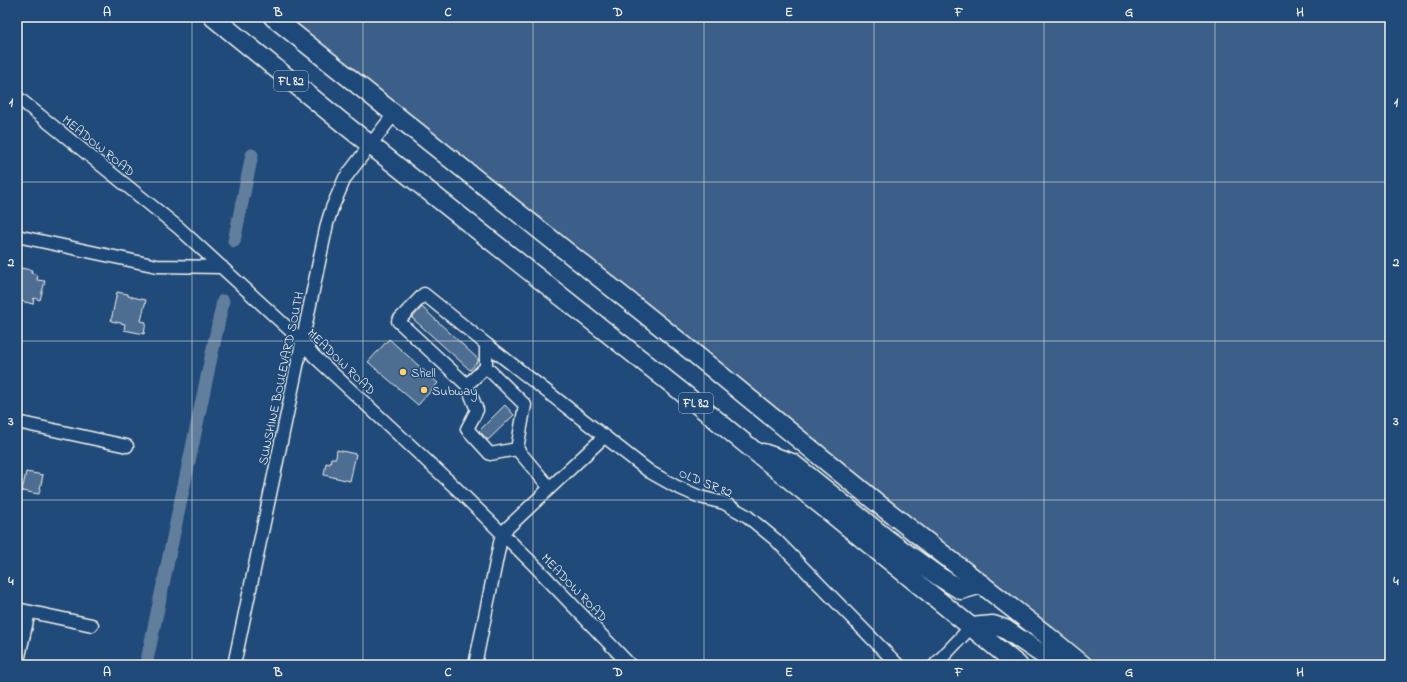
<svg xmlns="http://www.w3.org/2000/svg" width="1407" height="682" font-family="'Indie Flower',sans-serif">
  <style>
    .green { fill: #3a5f88; stroke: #97a8b8 }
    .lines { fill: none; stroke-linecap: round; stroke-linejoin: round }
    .canal { stroke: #627e9d; stroke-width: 13 }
    .building { fill: #4d6e92; stroke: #f4f1e8 }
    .minor-casing { stroke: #f4f1e8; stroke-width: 15 }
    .highway-casing { stroke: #f4f1e8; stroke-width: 21 }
    .minor { stroke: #1f4a7a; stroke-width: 12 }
    .highway { stroke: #1f4a7a; stroke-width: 18 }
    .grid { fill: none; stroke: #f4f1e8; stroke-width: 1; stroke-opacity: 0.55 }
    .poi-dot { fill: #ffd166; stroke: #1f4a7a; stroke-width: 1.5 }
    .labels { text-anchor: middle; stroke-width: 3; stroke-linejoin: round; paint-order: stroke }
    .shield { fill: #1f4a7a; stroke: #b4bfc7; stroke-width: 1 }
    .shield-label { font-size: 12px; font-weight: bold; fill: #f4f1e8 }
    .street-label { font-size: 13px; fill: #f4f1e8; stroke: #1f4a7a }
    .poi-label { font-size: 13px; fill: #f4f1e8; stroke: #1f4a7a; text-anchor: start }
    .neatline { fill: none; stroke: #f4f1e8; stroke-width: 1.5 }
    .grid-label { font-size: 13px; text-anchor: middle; font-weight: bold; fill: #f4f1e8 }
  </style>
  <rect width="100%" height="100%" fill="#1f4a7a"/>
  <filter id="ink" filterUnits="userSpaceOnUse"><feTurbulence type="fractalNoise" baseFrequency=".025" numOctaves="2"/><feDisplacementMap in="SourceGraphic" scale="8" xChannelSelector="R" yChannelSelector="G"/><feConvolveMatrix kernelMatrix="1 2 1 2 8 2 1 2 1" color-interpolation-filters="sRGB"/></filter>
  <g filter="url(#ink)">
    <path class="green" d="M284,17H1390V665H1094L988,580L987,576L983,577Z"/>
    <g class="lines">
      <path class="canal" d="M234,241L252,155
        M146,665L223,301"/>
    </g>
    <path class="building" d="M20,268L32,270L31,273L38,275L37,280L45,281L40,300L34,298L33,304L17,300V280Z
      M117,292L128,294V296L146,300L141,321L146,322L144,334L124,330L125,324L111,321Z
      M422,307L478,359V361L470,370L412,318Z
      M389,339L438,383L418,405L368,362Z
      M505,405L514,415L488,440L479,431Z
      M337,450L356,454L350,481L324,475L326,463L330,464L331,458H336Z
      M26,472L43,475L39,494L22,491Z"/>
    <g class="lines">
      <g class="minor-casing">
        <path id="minor" d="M17,97L179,228L303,342L314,356L456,488L534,565L630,665
          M17,236L157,266L222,267
          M486,344L650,472L675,486L700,497L724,503L747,516L776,540L898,665
          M467,385L486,367
          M17,422L127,446
          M517,449L490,454L467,429L477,410L467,385L398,321L424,294L486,344V367L525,405L517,449L550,488
          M17,609L92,625
          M17,665L29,612
          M234,665L327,224L332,208L345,178L394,114
          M475,665L502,533L605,436
          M935,665L971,627"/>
      </g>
      <g class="highway-casing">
        <path id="highway" d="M213,17L344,124L683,393L1018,665
          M273,17L685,346L876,502L1044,633L1083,665
          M763,453L792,463L887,539L938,576L961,590L982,584
          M971,627L993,625L1005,629L1058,665"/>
      </g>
      <use href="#minor" class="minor"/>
      <use href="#highway" class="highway"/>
    </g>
  </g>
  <path class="grid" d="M192,17V665M363,17V665M533,17V665M704,17V665M874,17V665M1044,17V665M1215,17V665M17,182H1390M17,341H1390M17,500H1390"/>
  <g class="poi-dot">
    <circle cx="403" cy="372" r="4"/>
    <circle cx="424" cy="390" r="4"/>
  </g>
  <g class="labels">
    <g class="shield">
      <rect x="274" y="71" width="34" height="20" rx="3"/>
      <rect x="679" y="393" width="34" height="20" rx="3"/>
    </g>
    <g class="shield-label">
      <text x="291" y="85">FL 82</text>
      <text x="696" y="407">FL 82</text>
    </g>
    <g class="street-label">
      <text transform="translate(99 145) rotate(39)" y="5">MEADOW ROAD</text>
      <text transform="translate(342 361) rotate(44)" y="5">MEADOW ROAD</text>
      <text transform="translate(280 378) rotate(-78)" y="5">SUNSHINE BOULEVARD SOUTH</text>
      <text transform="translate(706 482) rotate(22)" y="5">OLD SR 82</text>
      <text transform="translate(575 587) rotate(46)" y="5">MEADOW ROAD</text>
    </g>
    <g class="poi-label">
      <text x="411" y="377">Shell</text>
      <text x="432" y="395">Subway</text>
    </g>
  </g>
  <rect width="1407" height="682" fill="none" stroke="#1f4a7a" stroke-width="44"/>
  <rect x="22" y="22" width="1363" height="638" class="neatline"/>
  <g class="grid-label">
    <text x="107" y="16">A</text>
    <text x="278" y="16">B</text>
    <text x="448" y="16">C</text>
    <text x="618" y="16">D</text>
    <text x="789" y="16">E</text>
    <text x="959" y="16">F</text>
    <text x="1129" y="16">G</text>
    <text x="1300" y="16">H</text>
    <text x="11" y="106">1</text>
    <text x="1396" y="106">1</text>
    <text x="11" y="266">2</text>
    <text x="1396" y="266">2</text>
    <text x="11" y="425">3</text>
    <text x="1396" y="425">3</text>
    <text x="11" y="585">4</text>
    <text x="1396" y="585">4</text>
    <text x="107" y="676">A</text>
    <text x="278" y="676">B</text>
    <text x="448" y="676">C</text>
    <text x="618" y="676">D</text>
    <text x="789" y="676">E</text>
    <text x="959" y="676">F</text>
    <text x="1129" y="676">G</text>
    <text x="1300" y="676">H</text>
  </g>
</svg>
